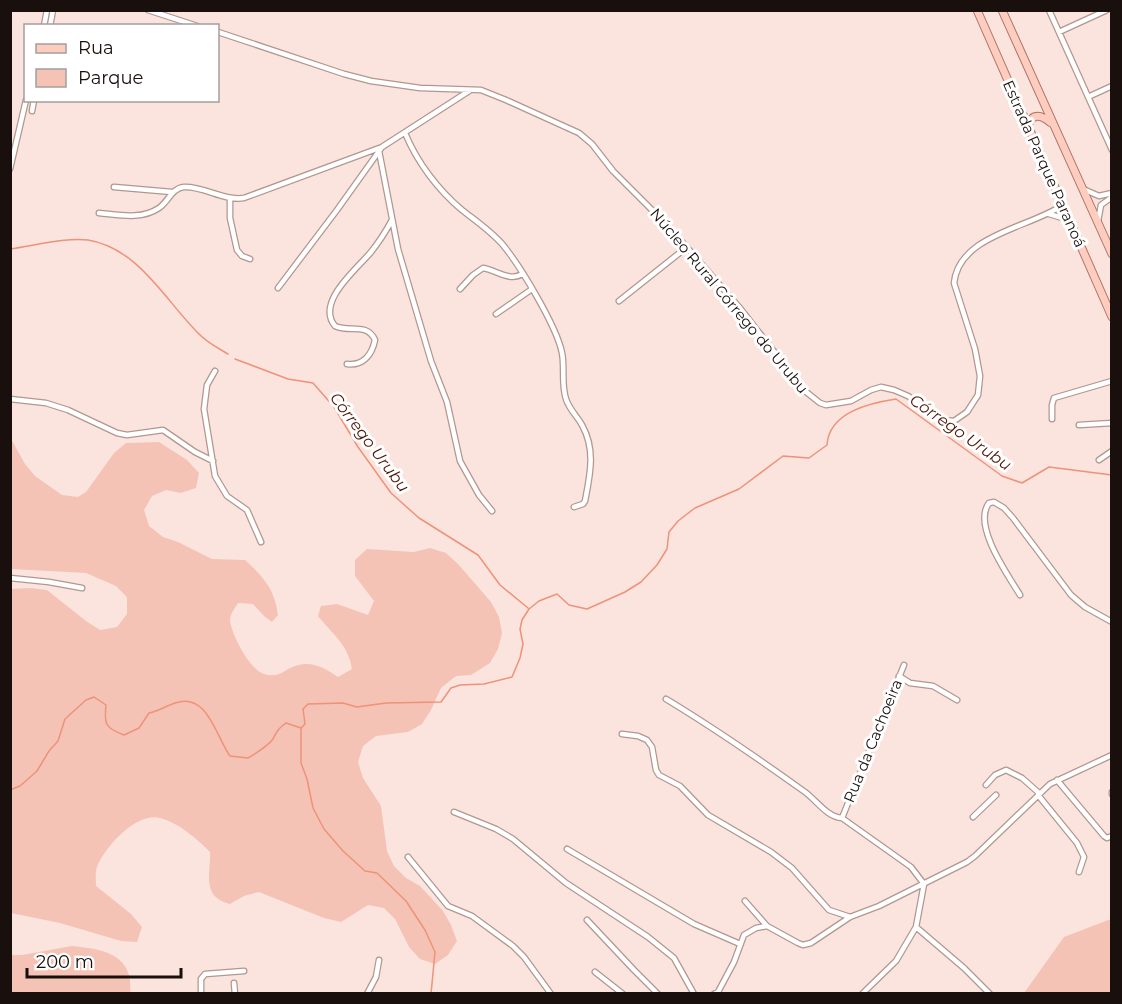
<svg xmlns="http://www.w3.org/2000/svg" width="1122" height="1004" font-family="Montserrat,sans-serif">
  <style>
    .green { fill: #f5c3b5 }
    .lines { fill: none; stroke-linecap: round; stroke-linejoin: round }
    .stream { stroke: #ee9279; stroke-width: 1.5 }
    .minor-casing { stroke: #b2978f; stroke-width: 7 }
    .primary-casing { stroke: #ae7565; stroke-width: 9 }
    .minor { stroke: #fff; stroke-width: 4.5 }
    .primary { stroke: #fecdbf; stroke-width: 7 }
    .labels { text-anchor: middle; stroke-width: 6; stroke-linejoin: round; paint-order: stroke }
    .street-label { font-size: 15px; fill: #190f0d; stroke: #fff }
    .water-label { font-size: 16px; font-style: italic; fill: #4d1506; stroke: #fff }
  </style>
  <rect width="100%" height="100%" fill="#fbe4de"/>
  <path class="green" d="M10,437L25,464L35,476L62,495L78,497L86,492L114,453L126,443L159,442L187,460L199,473L196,488L181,493L166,490L152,496L144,510L149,526L163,537L178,542L212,559L245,560C264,577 275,590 278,615L272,622L264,616L253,604L238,603C235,608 230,614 230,620C231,634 250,670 264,674C276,677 280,674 290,668C308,659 323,666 338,677L352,669C348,644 333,635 318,616L321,606L337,604L368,615L374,601L355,576V560L367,549L414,552L430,548L446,553L459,565L491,602L499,617L502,633L498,649L490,663L471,675L456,676L441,688L431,710L422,724L408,732L376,736L363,746L358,762L363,778L381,806L387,851L394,866L406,878L420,886L443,911L451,925L457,941L448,955L435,964L420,959L409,947L395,919L384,908L368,905L341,922L324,918L259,892L244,896L230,904C226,903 220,901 217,898C204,888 211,866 210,852C196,838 179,823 160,818C136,812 105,847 97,867C95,873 96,880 96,886L131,914L142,927L137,942L121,941L60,923L11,913V589L30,588L47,590L86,621L100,630L117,627L127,614V597L116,586L86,573L11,569Z
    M1111,919V993H1024L1064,937Z
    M72,946C103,949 134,954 130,993H11V955H22Z"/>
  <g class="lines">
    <path class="stream" d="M10,249C33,246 66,237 88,240C138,248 165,300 198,333C206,342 218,348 228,354
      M235,359L288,379L313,383L334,407L358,447L391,493L419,518L478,555L500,585L528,608
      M301,728V763L307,779L313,808L324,829L343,851L365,871L377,873L406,901L425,930L435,952L431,994
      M10,790L20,786L37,771L49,751L58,741L65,719L86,700L94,697L106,705C104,724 105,728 124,735L139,728L149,713C159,711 166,706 175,703C208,692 216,737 230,756L248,758C256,753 267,747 273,739C277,731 278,729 286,723L301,728L305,724L303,709L308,704L343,703L357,707L386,703L441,702L451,688L460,685L484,684L512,677L520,658L523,644L520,629L522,620L529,609L539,601L557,594L569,605L587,609L625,592L641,582L657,565L667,549L669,532L678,521L695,508L739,489L783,456L809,458L827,445C829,412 870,403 896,399L1002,476L1022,483L1049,467L1112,475"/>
    <g class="minor-casing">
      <path id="minor" d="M148,10L197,26
        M1049,10L1112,150
        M44,26L47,10
        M50,26L53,10
        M218,32L344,74L371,81L420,88L481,90L506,100L579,133L592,144L613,171L670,228L739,307L805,391L820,403L826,405L851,401L871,390L881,387L894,390L908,396L943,420L954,421L967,412L978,395L980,376L975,349L954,283C959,235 1029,228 1063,205
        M1059,32L1107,10
        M1088,97L1112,86
        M32,111L34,100
        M405,133C417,162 438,190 462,210C476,221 491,231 503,245C521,267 557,327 562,353C565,368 561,384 566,399C569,409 577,416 582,425C596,450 590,475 585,501L583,504L574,507
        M379,151L398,249L431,361L447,402L460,461L479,495L492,511
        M10,169L26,100
        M114,187L172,192
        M1083,189L1099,196L1112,193
        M230,198V218L237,250L242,256L250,259
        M99,213C120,215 141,220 159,208C168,202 172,188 184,187C204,186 223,201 244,198L382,147
        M1049,214L1069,220
        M1098,221L1101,205L1112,197
        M278,288L337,210L382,147L469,91
        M460,289L473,275L483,268C496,270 510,282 522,274
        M619,301L687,247
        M496,314L532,289
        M347,364C363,366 372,355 375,340C367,322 349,333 335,326C315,302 358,268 371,252C379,242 386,231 392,220
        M215,371L207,385L204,409L215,476L227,496L247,510L261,542
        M10,399L46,403L68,410L117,433L127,435L163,430L195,452L213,461
        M1052,419V405L1054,398L1112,381
        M1079,425L1112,423
        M1099,460L1112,451
        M10,578L49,582L82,588
        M1020,595C1008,575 972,525 989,503L994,502L1004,508L1013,518L1071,595L1085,607L1112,622
        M899,676L910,683L933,686L957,700
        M666,699C714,728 759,759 805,792C816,800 827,817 842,818L911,867L924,884L916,927L896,961L862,994
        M622,734L638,736L647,740L652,747L656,770L659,775L680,786L708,815L771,852L792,868L829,910L850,917
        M1057,780L1104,836L1107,838L1112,836
        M986,785L995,775L1006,770L1022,778L1039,793
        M1112,792V794
        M1038,795L1077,843L1084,857L1079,872
        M454,812L496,829L513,839L566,883L648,937L674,958L694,994
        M973,817L996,795
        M842,818L904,665
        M567,849L694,924L740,944
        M408,857L448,906L472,916L513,946L524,957L551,994
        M745,901L767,926
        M587,920L634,970L658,994
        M916,927L964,968L990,994
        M595,972L623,994
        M234,983L235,994
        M201,994V979L205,974L244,971
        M367,994L376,977L379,960
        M714,994L718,992L734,962L744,935L756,928L767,926L798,943L803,945L811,943L850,917L879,906L967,862L975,856L1050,784L1112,755"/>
    </g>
    <g class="primary-casing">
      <path id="primary" d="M977,10L1112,317
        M1002,10L1112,254
        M1028,126C1032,112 1042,115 1051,123"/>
    </g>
    <use href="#minor" class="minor"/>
    <use href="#primary" class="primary"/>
  </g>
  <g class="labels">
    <g class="street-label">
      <text transform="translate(1044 164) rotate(66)" y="5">Estrada Parque Paranoá</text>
      <text transform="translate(729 301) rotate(50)" y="5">Núcleo Rural Córrego do Urubu</text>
      <text transform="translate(873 741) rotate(-68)" y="5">Rua da Cachoeira</text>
    </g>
    <g class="water-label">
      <text transform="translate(961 432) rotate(35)" y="6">Córrego Urubu</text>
      <text transform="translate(370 442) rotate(53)" y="6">Córrego Urubu</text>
    </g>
  </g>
  <rect width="1122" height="1004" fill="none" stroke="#190f0d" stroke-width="24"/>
  <rect x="24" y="24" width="195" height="78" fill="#ffffff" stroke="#a39f9e" stroke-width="1.5"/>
  <rect x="36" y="44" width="30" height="9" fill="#fecdbf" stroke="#a39f9e" stroke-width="1.5"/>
  <text x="78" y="54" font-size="18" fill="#190f0d">Rua</text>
  <rect x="36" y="69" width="30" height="18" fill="#f5c3b5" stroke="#a39f9e" stroke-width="1.5"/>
  <text x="78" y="84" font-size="18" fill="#190f0d">Parque</text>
  <path d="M27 968v9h154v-9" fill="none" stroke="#190f0d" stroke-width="3"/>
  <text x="36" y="968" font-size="18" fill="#190f0d" stroke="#ffffff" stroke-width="4.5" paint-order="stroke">200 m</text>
</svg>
